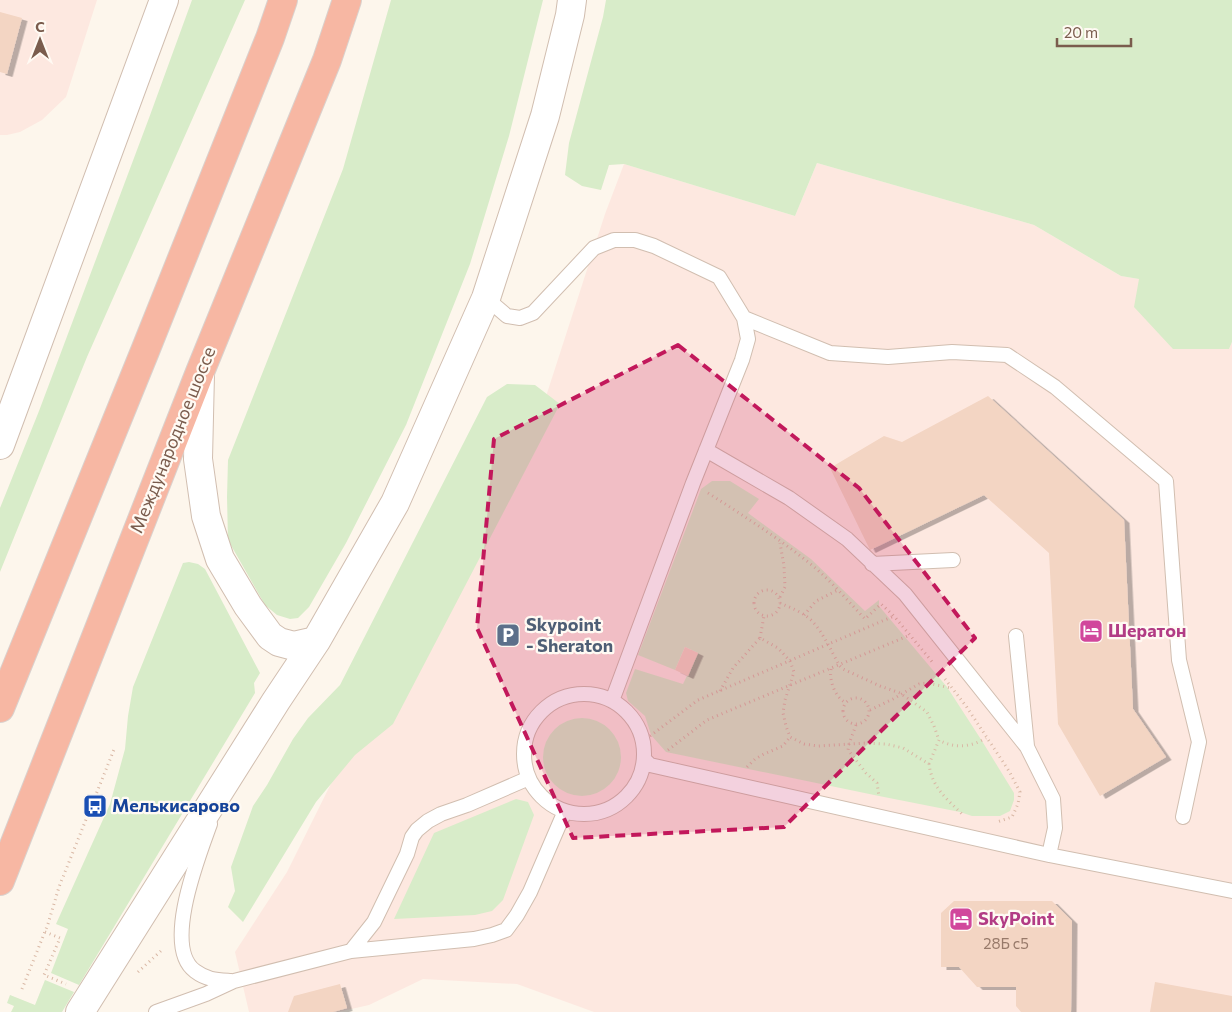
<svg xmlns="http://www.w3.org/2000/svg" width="1232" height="1012" font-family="Commissioner,sans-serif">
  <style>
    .commercial { fill: #fde8e0 }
    .green { fill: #d8ecc9 }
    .building { fill: #f3d5c3; filter: url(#shadow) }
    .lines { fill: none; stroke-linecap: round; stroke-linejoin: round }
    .lane-casing { stroke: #d1beb0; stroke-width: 16 }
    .street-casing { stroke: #d1beb0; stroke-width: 30 }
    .highway-casing { stroke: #dad1cd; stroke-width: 30 }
    .path { stroke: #d9b8a5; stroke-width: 3; stroke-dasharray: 1 4; stroke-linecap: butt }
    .lane { stroke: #fff; stroke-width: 14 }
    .street { stroke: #fff; stroke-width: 28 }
    .highway { stroke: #f7b7a3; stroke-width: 28 }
    .marked { fill: #c2185b; fill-opacity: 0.2; stroke: #c2185b; stroke-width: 4; stroke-dasharray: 10 6; stroke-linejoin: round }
    .labels { text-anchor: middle; stroke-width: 4.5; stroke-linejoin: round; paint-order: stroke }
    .number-label { font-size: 15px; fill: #987a6a }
    .street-label { font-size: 18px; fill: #7a5c4d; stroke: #fffaf3 }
    .service-label { font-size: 18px; font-weight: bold; fill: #4e5e75; stroke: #fffaf3; text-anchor: start }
    .hotel-label { font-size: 18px; font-weight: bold; fill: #b23c85; stroke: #fffaf3; text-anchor: start }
    .transit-label { font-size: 18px; font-weight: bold; fill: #164399; stroke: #fffaf3; text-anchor: start }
  </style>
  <defs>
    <filter id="shadow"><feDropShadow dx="5.5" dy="3" stdDeviation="0" flood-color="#0004"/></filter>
  </defs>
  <rect width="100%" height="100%" fill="#fdf6ec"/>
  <path class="commercial" d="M0,0H97L66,97L42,120L20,132L7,135H0Z
    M817,163L1034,225L1121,276L1139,279L1229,349L1232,342V1012H594L517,984L423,979L369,1005L338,1012H249L235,952L287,872L427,591L517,486L605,214L624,164L795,216Z"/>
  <path class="green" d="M192,0H245L87,357L0,572V508L39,411L149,118Z
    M391,0H543L509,136L470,264L406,425L346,543L309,607L298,618L290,619L277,615L265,605L228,540L227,497L228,460L343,169Z
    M606,0H1232V342L1229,349H1173L1134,307L1139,279L1121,276L1034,225L817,163L795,216L624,164L609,165L601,190L582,186L565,175L569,143L603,17Z
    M507,384L535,385L560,404L393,724L355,755L316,802L243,922L228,907L235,891L231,867L253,806L267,785L293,739L308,718L340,685L487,397Z
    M712,481H730L759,499L748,513L811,559L865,611L879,600V606L947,687L982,741L1014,793V800L1010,811L1000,816H972L960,812L879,796L666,752L651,735L645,716L628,701L626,693L635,669L683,684L698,653L685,647L675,670L638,655L701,489Z
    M189,562L198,564L205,569L260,673L254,683L255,693L79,985L51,973L68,929L56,924L110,804L125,749L128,716L133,687L183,563Z
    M543 757a39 39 0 1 1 78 0a39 39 0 1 1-78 0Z
    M516,799L528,802L534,815L503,900L492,911L475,915L394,919L434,833Z
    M45,980L74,992L62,1012H11L14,1006L7,1003L10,995L35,1005Z"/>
  <path class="building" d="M0,12L22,18L7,74L0,72Z
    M988,396L1124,520L1133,709L1166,757L1100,796L1058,724L1049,553L984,495L870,550L830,468L884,436L902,442Z
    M685,647L698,653L688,676L675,670Z
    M954,901H1052L1072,921L1071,1012H1021L1016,1006V987H977L959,967H941V913Z
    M1155,982L1232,996V1012H1150Z
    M340,984L347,1008L333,1012H288L294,996Z"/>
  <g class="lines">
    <g class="lane-casing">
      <path id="lane" d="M486,298L507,316L520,318L533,313L594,248L614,240H635L654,246L719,277L744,318L748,339L742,360L693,483L612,701
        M744,318L830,353L888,357L952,352L1007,355L1055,387L1166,481L1179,660L1199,742L1183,817
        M706,450L789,498L847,539L905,594L1027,747L1053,799L1055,828L1049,855
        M872,564L953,560
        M1016,636L1027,746
        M524 754a60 60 0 1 1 120 0a60 60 0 1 1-120 0Z
        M644,759L650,765L1049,855L1232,891
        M210,824C199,855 162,947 195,971C207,980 217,980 231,981
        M351,951L374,922L407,854L412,837L417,830L428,821L441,814L467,805L529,778
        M156,1012L206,994L234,981L351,951L474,939L492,935L506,930L517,915L530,892L565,811"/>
    </g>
    <g class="street-casing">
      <path id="street" d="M200,374L198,459L206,516L220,559L248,606L270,636L279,642L294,646L316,641
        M0,445L164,0
        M80,1012L276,701L316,641L395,503L486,298L545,116L570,15L572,0"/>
    </g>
    <g class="highway-casing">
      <path id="highway" d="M0,708L145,351L270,38L283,0
        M0,881L200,372L327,60L347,0"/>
    </g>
    <path class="path" d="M708,493C744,516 780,539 813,566C832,582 848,601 865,619L881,604L894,616L934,664
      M754 603a13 13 0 1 1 26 0a13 13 0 1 1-26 0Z
      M780,597L785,587L784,566L780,543
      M780,603C791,608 803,612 812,621C822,631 832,652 839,665L843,669L880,686L900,693L917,705L927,712L934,726L939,740
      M804,615L816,601L838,590
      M760,638L764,616
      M831,669C829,681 835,697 846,703
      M945,679L966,706L1009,771L1020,792L1018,804L1012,817L997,822
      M720,691L733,668L760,638L778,648L790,661L794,672L785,700L783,713L786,726L790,737L804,744L818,746L866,743L886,744L903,748L929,764C932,788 947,799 963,815
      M843 711a13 13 0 1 1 26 0a13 13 0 1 1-26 0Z
      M870,710L893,699L919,684L927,683L951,688
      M856,725L849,744L848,750L866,773L877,783L879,797
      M646,739L698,700L894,616
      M668,750L707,720L910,635
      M929,764L939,740C955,749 971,747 986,738
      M747,767L755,759L764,754L783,746L790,737
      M45,932L60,938L44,975L66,984
      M138,972L163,949
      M22,989L48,924L59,887L115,747"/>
    <use href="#lane" class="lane"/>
    <use href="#street" class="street"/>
    <use href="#highway" class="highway"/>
  </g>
  <path class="marked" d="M678,345L859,488L975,638L784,827L573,838L477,628L494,439Z"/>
  <defs>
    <g id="hotel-square" transform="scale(1.25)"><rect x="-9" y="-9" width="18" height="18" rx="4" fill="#d1479c" stroke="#fffaf3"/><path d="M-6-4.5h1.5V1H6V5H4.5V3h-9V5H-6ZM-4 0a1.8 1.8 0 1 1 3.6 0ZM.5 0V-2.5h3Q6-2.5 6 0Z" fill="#fff"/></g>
    <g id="parking-square" transform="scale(1.25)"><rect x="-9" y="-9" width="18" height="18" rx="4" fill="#5c6f8a" stroke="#fffaf3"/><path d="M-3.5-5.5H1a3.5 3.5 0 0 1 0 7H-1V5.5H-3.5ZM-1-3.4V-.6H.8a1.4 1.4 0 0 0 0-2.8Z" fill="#fff"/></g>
    <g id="bus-square" transform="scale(1.25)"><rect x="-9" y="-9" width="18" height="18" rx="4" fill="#1a4fb4" stroke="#fffaf3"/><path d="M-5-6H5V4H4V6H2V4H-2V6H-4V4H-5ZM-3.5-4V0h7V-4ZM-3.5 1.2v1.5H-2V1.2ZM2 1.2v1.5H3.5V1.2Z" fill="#fff"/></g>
  </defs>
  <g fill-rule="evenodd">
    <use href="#hotel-square" x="1091" y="631"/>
    <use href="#parking-square" x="508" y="635"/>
    <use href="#bus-square" x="95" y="806"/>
    <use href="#hotel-square" x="961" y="919"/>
  </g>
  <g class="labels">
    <g class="number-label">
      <text x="1006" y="949">28Б с5</text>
    </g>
    <g class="street-label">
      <text transform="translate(173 440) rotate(-68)" y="6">Международное шоссе</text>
    </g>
    <g class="service-label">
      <text x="526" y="631">Skypoint<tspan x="526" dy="21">- Sheraton</tspan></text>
    </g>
    <g class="hotel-label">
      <text x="1108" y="637">Шератон</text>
      <text x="978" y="925">SkyPoint</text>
    </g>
    <g class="transit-label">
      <text x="112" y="812">Мелькисарово</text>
    </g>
  </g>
  <g transform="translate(40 40)" stroke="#fffaf3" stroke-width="4" paint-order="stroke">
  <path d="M0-4L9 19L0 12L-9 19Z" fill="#7a5c4d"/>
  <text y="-8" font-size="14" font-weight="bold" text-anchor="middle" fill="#7a5c4d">С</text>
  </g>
  <path d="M1057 38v8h74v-8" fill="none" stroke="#7a5c4d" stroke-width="2.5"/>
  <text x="1064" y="38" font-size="15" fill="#7a5c4d" stroke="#fffaf3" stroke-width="4" paint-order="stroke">20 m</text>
</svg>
